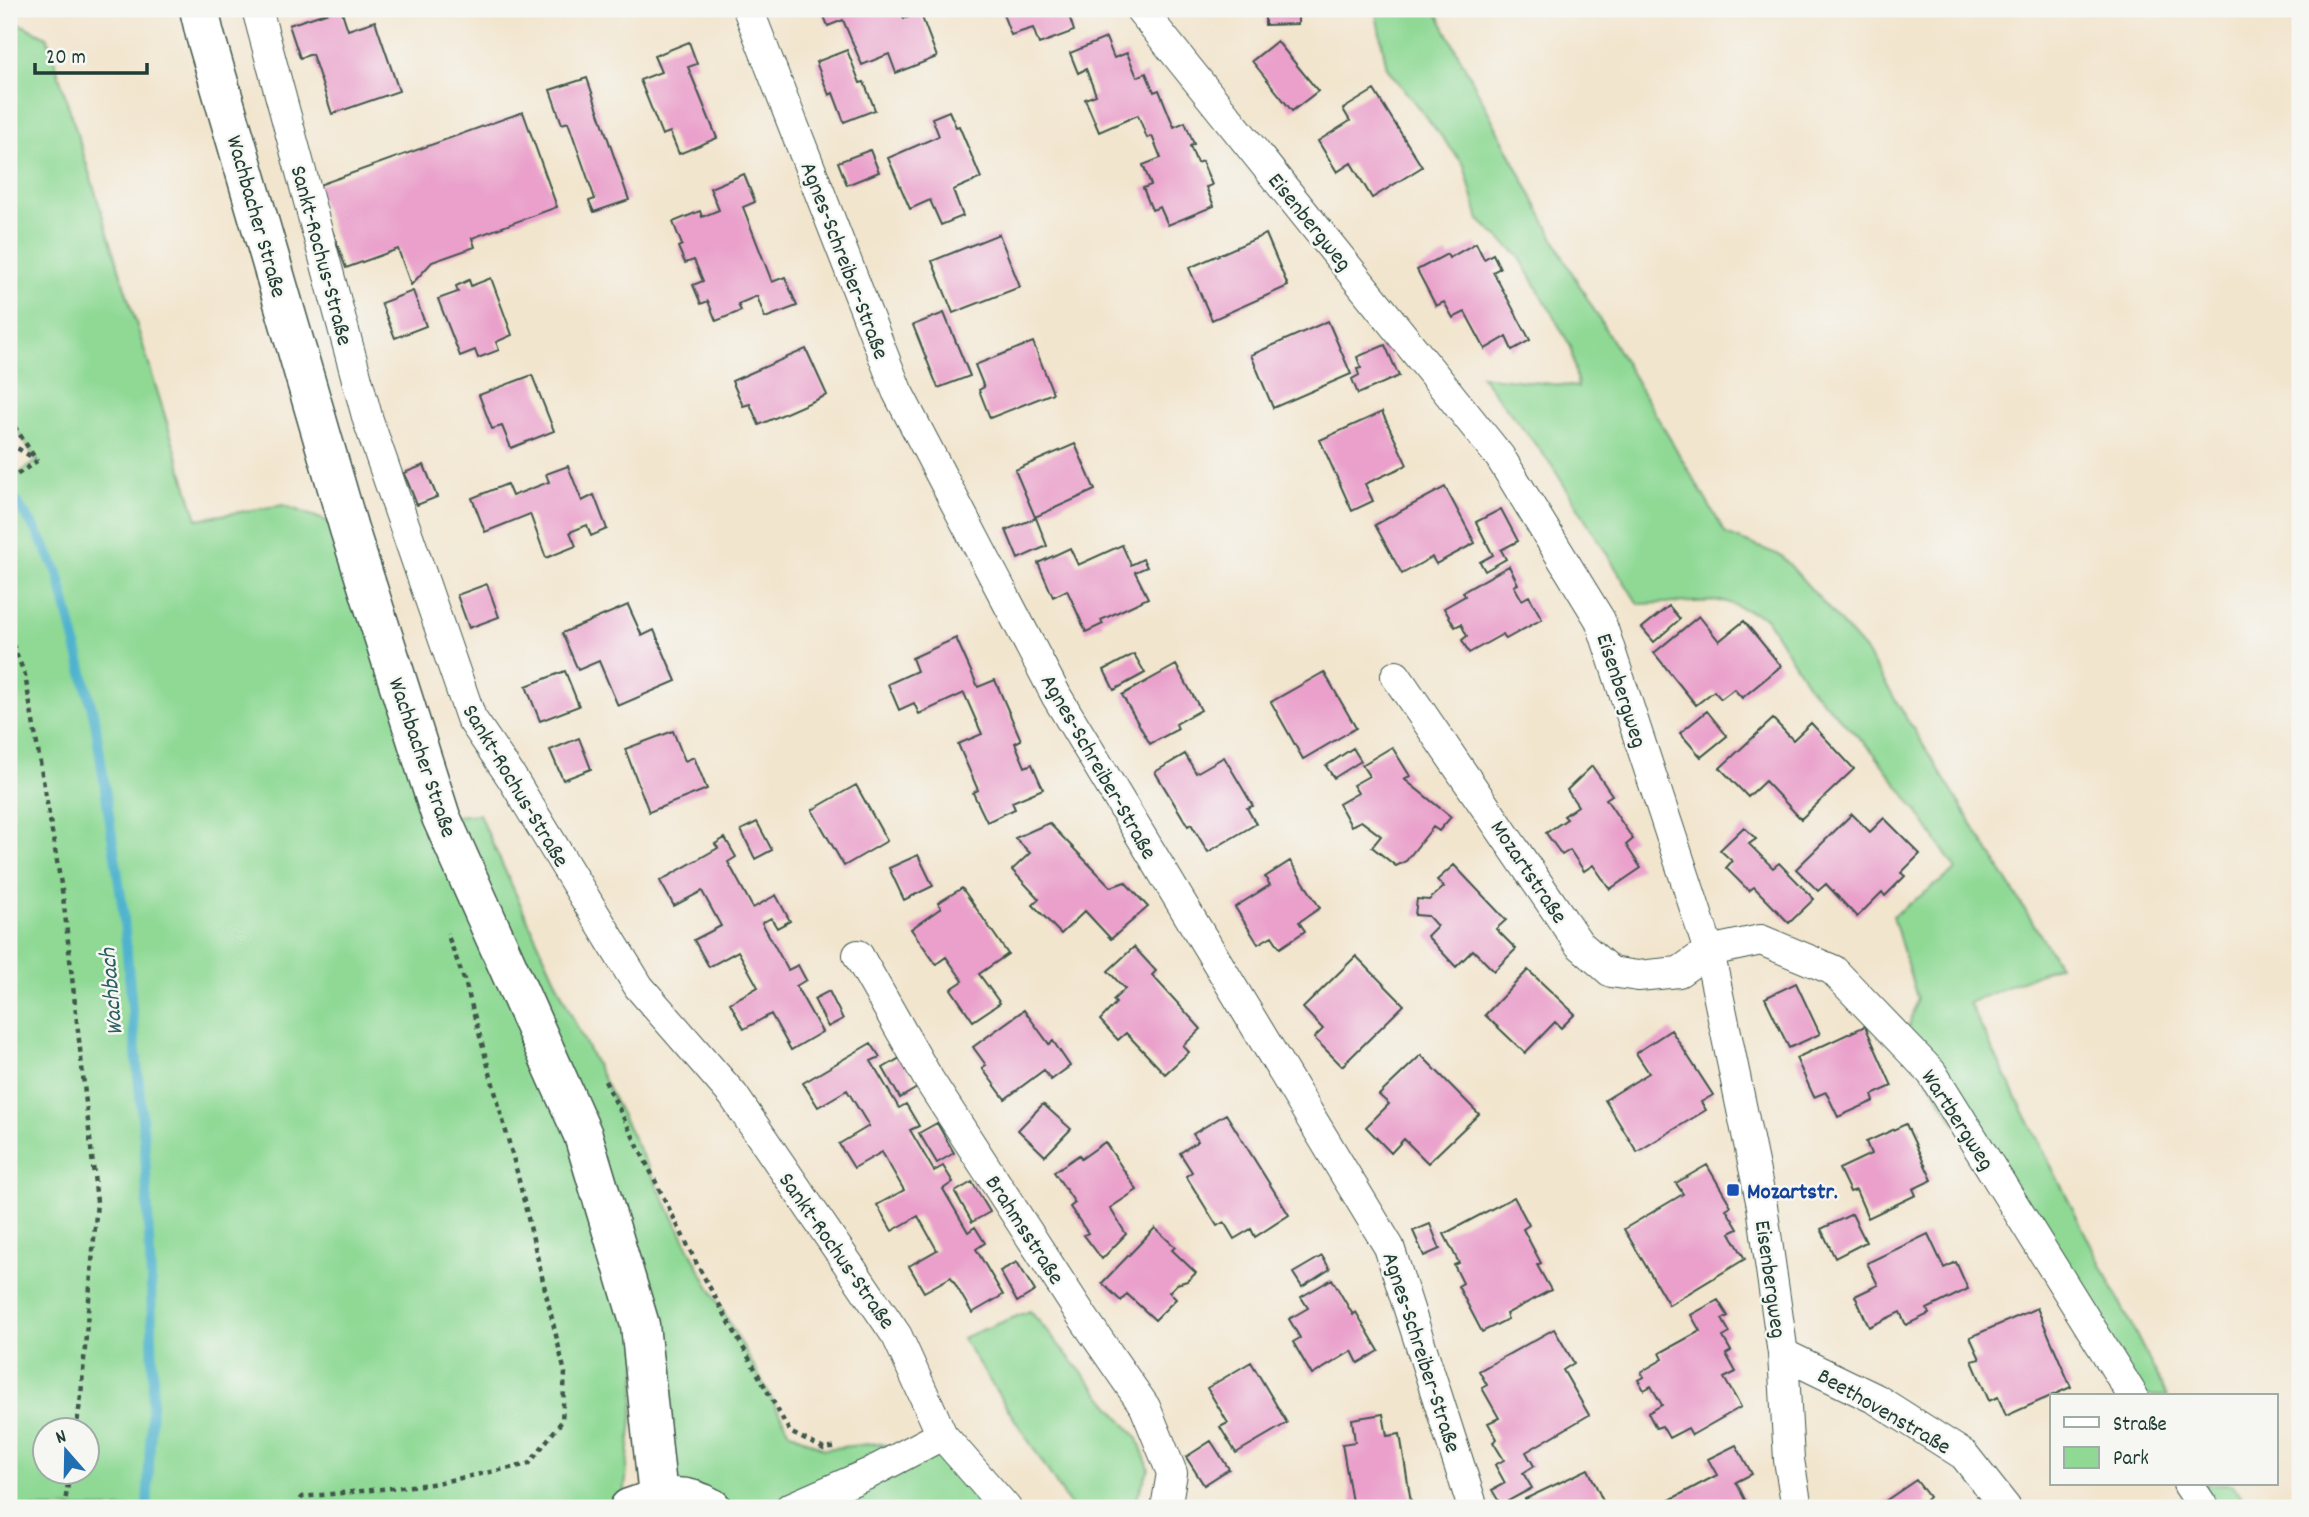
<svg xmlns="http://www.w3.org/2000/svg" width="2309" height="1517" font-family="Dekko,sans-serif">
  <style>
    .green { fill: #8fd995; stroke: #578b64; stroke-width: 2; fill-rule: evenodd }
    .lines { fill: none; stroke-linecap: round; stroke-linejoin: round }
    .stream { stroke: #4fb3ce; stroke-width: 10 }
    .building { fill: #eaa0cb }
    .street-casing { stroke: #3f564b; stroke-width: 32 }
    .secondary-casing { stroke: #3f564b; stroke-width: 41 }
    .primary-casing { stroke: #3f564b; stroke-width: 41 }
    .path { stroke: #3f564b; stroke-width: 4.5; stroke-dasharray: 5 5; stroke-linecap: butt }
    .street { stroke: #fff; stroke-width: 30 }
    .secondary { stroke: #fff; stroke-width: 38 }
    .primary { stroke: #fff; stroke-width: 38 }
    .transit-dot { fill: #1a4fb4; stroke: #f6f6f2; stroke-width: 2.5 }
    .labels { text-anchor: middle; stroke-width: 5; stroke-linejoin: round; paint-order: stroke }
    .street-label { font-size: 23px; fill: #1f3d34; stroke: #f6f6f2 }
    .transit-label { font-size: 23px; font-weight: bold; fill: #164399; stroke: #f6f6f2; text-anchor: start }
    .water-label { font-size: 24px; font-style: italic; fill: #2d6062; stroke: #f6f6f2 }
  </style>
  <rect width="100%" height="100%" fill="#f6f6f2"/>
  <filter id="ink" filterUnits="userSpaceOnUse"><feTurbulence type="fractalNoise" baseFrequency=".0143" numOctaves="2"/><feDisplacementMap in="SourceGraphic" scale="14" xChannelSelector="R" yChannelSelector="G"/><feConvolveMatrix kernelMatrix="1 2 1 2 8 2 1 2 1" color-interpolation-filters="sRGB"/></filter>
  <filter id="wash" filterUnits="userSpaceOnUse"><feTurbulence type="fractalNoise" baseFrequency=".00686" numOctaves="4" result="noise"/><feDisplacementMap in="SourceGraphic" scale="28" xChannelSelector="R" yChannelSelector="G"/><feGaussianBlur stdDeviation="1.57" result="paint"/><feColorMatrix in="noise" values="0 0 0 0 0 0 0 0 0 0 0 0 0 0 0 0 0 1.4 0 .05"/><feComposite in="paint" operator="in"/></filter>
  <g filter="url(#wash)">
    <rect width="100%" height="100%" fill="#f2e5ce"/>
    <path class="green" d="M1375,9H1435L1567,264L1726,534L1782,556L1864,649L2059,965L1969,1003L2167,1396H2133L1904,1043L1917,998L1893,916L1956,870L1917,811L1873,752L1809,687L1766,618L1724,601L1638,604L1551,464L1481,376L1578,387L1571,347L1519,256L1479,220L1464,165L1387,68Z
      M9,19L47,37L197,519L283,505L349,529L442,817L479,814L576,1025L699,1268L790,1432L824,1449L878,1443L908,1453L942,1435L1006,1508H830L868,1475L790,1508H629L682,1497L641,1329L623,1508H9V480L37,461L9,418ZM46,1430H88V1472H46Z
      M1030,1311L1138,1439L1149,1469L1132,1508H1072L962,1338Z
      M2188,1484H2232L2251,1508H2204Z"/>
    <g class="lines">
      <path class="stream" d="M9,492L36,530L58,573L95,721L123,910L145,1151L151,1280L153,1382L147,1508"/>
    </g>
    <g id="blocks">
      <path class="building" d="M338,9H341L348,30L375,21L399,91L332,114L312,54L300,58L289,25Z
        M821,9H900L904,19L920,12L937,57L896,73L889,54L862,65L843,20L828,26Z
        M1001,9H1067L1074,31L1039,44L1033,28L1011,35Z
        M1221,9H1298V24L1265,25V12L1221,13Z
        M1106,38L1114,58L1127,53L1137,77L1146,73L1154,92L1159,90L1174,127L1185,122L1194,144L1190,146L1197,163L1202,161L1212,185L1206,187L1214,206L1168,225L1160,207L1152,210L1143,188L1151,185L1143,165L1161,158L1152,136L1147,138L1138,115L1099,132L1085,99L1096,95L1086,69L1078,73L1070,53Z
        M1277,41L1318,91L1292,111L1252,61Z
        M689,42L697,64L688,67L717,138L679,154L670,132L662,135L640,80L661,72L654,56Z
        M847,50L860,83L864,82L875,110L844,122L833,93L829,95L816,62Z
        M587,78L629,200L594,212L589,201L595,199L568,122L562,124L550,90Z
        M1374,90L1422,167L1372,198L1351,163L1337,172L1318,141L1350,121L1343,109Z
        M949,111L956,127L959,126L981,178L953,190L963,216L941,225L930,200L910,209L888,158L939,136L932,118Z
        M523,112L557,207L472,238L475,247L432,262L411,285L398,249L346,268L316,186Z
        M870,150L879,172L847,185L838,162Z
        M744,174L755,202L743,207L772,282L785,277L797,306L765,318L757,296L738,304L741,311L716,321L708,301L701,304L693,285L703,281L694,260L685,263L678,247L682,245L673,222L700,211L702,217L719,210L710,188Z
        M999,234L1020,287L953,313L932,261Z
        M1266,234L1288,286L1212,320L1189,268Z
        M1476,243L1484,259L1493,254L1500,268L1493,272L1530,340L1512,350L1506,337L1485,349L1465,312L1453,318L1444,302L1436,306L1417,270L1447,254L1449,258Z
        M491,278L512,335L496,342L499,350L478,358L475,350L460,356L438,299L458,292L456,286L469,280L471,286Z
        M413,291L426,326L395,338L381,303Z
        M944,313L970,376L938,388L913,325Z
        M1328,321L1351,374L1273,408L1251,355Z
        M1033,342L1053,393L990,418L979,390L984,387L975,365Z
        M1385,345L1399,376L1358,394L1352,379L1359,375L1357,369L1361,368L1357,357Z
        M806,349L827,395L759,425L750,404L743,406L732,381Z
        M532,375L554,431L511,448L502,426L492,429L479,395Z
        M1382,412L1407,465L1365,484L1373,501L1352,511L1320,440Z
        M1075,444L1095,490L1035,517L1015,470Z
        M424,465L437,497L417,505L404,473Z
        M568,466L582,501L594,495L607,529L591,536L587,525L570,532L576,546L546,558L530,514L485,532L472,498L507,484L512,496L549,482L546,474Z
        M1445,487L1475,543L1436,564L1432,557L1402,574L1375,525Z
        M1501,509L1518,541L1501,550L1506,559L1485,571L1480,562L1493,555L1476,522Z
        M1036,518L1047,546L1018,559L1006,530Z
        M1122,545L1131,565L1143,559L1147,567L1135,572L1148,598L1101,620L1103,624L1086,632L1067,590L1053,597L1038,563L1070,548L1078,565Z
        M1509,566L1518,584L1514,586L1522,600L1529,596L1542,619L1506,639L1503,634L1469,653L1462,640L1467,636L1461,624L1455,627L1444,608L1465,596L1463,592Z
        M487,584L499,617L469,628L457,595Z
        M628,605L642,636L654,630L676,681L618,706L599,661L578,670L562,633Z
        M1669,606L1680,619L1654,642L1642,628Z
        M1699,616L1719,641L1744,621L1781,666L1742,698L1734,689L1721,699L1714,691L1696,705L1654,653Z
        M956,638L978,687L995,680L1021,740L1015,743L1025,767L1032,764L1043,789L1012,802L1015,809L987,822L973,793L978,790L958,744L982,734L964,693L919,714L914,703L899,710L888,684L917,671L912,658Z
        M1134,654L1145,673L1114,690L1104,670Z
        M1176,665L1201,710L1176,724L1178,729L1150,744L1122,695Z
        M565,671L579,706L540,721L526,686Z
        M1324,672L1356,728L1303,759L1271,702Z
        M1707,711L1727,736L1701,757L1680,733Z
        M1773,719L1793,740L1811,723L1854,769L1801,819L1765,781L1748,797L1720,768Z
        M673,731L685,761L694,757L707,789L649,812L625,749Z
        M579,738L591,769L563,780L550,750Z
        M1392,747L1410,776L1404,779L1451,817L1439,831L1433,827L1406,861L1396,866L1372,847L1381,836L1361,821L1351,826L1339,804L1358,793L1353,785L1369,776L1362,765Z
        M1353,748L1361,761L1334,778L1326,766Z
        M1185,754L1196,773L1224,757L1253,806L1247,808L1256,824L1208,852L1191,824L1188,826L1155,772Z
        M1592,766L1612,795L1606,799L1633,839L1626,845L1641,868L1610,889L1593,865L1584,871L1570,850L1562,855L1546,833L1567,819L1564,816L1578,806L1567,790Z
        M856,785L887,841L844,866L812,810Z
        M1852,814L1870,832L1884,818L1920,854L1901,873L1905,876L1885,896L1882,892L1857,917L1826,884L1818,891L1796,869Z
        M757,822L772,850L755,859L741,830Z
        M1049,823L1111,887L1125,882L1148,907L1111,939L1085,911L1061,934L1033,905L1039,899L1012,870L1030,853L1015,838Z
        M1744,827L1756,839L1749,844L1773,868L1779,863L1814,899L1789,923L1754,887L1749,891L1726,868L1732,861L1720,850Z
        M725,838L736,857L728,862L753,908L776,895L790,921L777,928L771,918L762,923L788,970L798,965L806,980L796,986L822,1032L791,1050L771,1014L744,1029L730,1003L758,987L738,951L709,967L694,940L721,926L702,891L674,906L660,881L718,848L715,844Z
        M918,855L933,886L904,900L889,868Z
        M1290,861L1320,908L1299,922L1305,931L1280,948L1272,936L1258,944L1235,907L1270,885L1265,877Z
        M1454,865L1506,920L1496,929L1516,949L1494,971L1473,950L1456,967L1427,936L1437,926L1428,916L1415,915L1417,899L1429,900L1444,887L1437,880Z
        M962,888L1008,954L979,974L1000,1003L973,1021L951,989L963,981L946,957L936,964L911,929L941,908L938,903Z
        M1134,947L1156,971L1152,975L1201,1029L1183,1046L1189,1052L1165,1074L1126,1033L1118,1040L1100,1020L1116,1003L1113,1000L1125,989L1108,971Z
        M1356,956L1404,1005L1342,1066L1314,1038L1323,1029L1303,1008Z
        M1528,970L1575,1014L1561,1028L1555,1022L1525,1053L1485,1015Z
        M1796,983L1820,1034L1789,1048L1765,998Z
        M829,991L843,1019L828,1027L814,999Z
        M1024,1010L1049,1044L1053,1041L1070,1066L1051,1080L1044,1070L1005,1099L982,1068L986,1065L973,1047Z
        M1865,1026L1892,1086L1872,1095L1874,1101L1838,1117L1826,1092L1814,1097L1796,1058Z
        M1671,1030L1713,1095L1701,1102L1706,1110L1637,1152L1605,1100L1649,1073L1636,1053Z
        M871,1043L880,1057L871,1061L899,1108L906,1104L919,1126L910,1130L934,1171L943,1166L953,1182L943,1189L968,1232L975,1227L985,1243L976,1249L1003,1295L972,1313L951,1277L924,1292L909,1266L937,1250L918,1216L892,1231L877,1205L904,1190L882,1152L854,1168L839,1144L869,1126L847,1090L818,1107L803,1083Z
        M1421,1055L1479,1114L1428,1163L1404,1139L1391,1153L1366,1127L1389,1104L1379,1095Z
        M900,1058L917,1088L900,1098L883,1068Z
        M1043,1104L1071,1129L1045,1156L1018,1130Z
        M1226,1114L1289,1215L1255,1237L1251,1229L1234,1239L1224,1222L1217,1226L1186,1176L1192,1172L1180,1153L1198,1141L1193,1134Z
        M937,1123L954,1153L937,1163L919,1133Z
        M1906,1124L1932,1180L1913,1189L1916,1195L1868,1218L1856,1190L1850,1192L1839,1169L1871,1154L1866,1142Z
        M1105,1142L1137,1190L1110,1208L1126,1234L1102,1259L1084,1235L1088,1233L1070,1207L1075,1203L1054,1172L1079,1155L1081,1159Z
        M1707,1165L1731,1206L1726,1209L1738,1229L1730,1233L1745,1259L1669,1305L1624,1229L1683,1194L1676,1183Z
        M972,1182L990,1212L972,1222L955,1192Z
        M1514,1197L1529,1225L1523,1229L1541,1263L1537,1265L1551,1290L1506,1314L1508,1319L1482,1332L1458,1286L1463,1283L1454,1265L1459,1263L1444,1234Z
        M1852,1214L1866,1242L1835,1258L1821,1229Z
        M1430,1224L1440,1249L1424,1256L1413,1231Z
        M1155,1228L1175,1247L1172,1250L1196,1273L1187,1281L1177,1284L1169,1292L1176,1299L1155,1320L1127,1294L1121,1301L1102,1283Z
        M1928,1234L1944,1268L1956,1262L1968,1289L1927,1309L1929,1314L1906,1325L1900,1312L1869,1327L1855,1296L1878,1285L1867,1263Z
        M1322,1256L1330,1269L1302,1287L1293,1273Z
        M1017,1262L1035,1291L1017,1302L1000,1271Z
        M1332,1279L1353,1315L1356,1312L1379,1351L1358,1363L1352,1351L1312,1375L1293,1342L1300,1338L1289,1319L1308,1308L1301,1297Z
        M1718,1300L1728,1316L1722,1319L1730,1333L1723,1337L1731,1351L1726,1354L1736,1372L1724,1378L1741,1407L1692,1435L1688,1428L1669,1438L1662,1426L1656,1428L1648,1413L1662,1405L1651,1386L1644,1390L1638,1380L1644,1377L1641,1372L1663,1359L1660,1353L1700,1331L1691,1315Z
        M2037,1308L2071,1387L2006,1416L1998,1397L1989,1401L1972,1361L1980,1359L1970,1337Z
        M1554,1329L1574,1363L1563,1370L1589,1415L1526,1452L1534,1466L1523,1473L1532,1488L1501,1505L1492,1490L1505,1483L1495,1465L1504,1460L1493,1442L1497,1439L1488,1423L1499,1418L1482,1388L1487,1385L1479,1371Z
        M1251,1362L1287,1423L1236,1453L1220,1427L1228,1423L1207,1388Z
        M1383,1414L1387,1436L1400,1434L1412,1508H1353L1342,1444L1355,1442L1352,1419Z
        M1211,1441L1229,1469L1204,1485L1186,1457Z
        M1736,1445L1752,1474L1736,1482L1745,1500L1739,1504L1741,1508H1667L1664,1503L1717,1475L1708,1459Z
        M1588,1469L1603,1501L1594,1506L1595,1508H1529L1525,1499Z
        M1916,1480L1929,1497L1925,1501L1930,1508H1875Z"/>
    </g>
  </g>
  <g filter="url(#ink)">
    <use href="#blocks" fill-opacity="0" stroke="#3f564b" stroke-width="2"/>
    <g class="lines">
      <g class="street-casing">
        <path id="street" d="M257,9L368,420L471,718L512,778L639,987L733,1095L897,1336L942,1435L1006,1508
          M748,9L897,391L1057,697L1389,1247L1473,1508
          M1140,9L1500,457L1600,620L1709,951L1762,1206L1783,1354L1789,1460L1797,1508
          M1396,676L1579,944L1611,972L1638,976L1679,972L1709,951L1761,940L1833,970L1932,1073L2133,1396
          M858,955L929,1080L1082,1316L1145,1407L1172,1473L1166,1508
          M1783,1354L1876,1399L1964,1455L2006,1508
          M2188,1484L2204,1508
          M790,1508L870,1473L942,1435"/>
      </g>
      <g class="secondary-casing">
        <path id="secondary" d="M199,9L205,35L349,529L441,817L583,1135L640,1325L658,1497"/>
      </g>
      <g class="primary-casing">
        <path id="primary" d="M629,1508C658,1497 683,1490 712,1508"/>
      </g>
      <path class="path" d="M9,418L37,461
        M9,443L35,459
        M9,480L37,461
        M9,635L25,675L63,896L97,1202L81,1396L76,1430
        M605,1081L699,1268L790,1432L824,1449L839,1447
        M64,1508L70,1472
        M296,1508L302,1497L431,1484L529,1464L562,1421L565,1373L517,1172L466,985L447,933"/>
      <use href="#street" class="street"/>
      <use href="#secondary" class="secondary"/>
      <use href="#primary" class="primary"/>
    </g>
  </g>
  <rect class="transit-dot" x="1726" y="1183" width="14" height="14" rx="3.5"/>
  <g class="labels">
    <g class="street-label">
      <text transform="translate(258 216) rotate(74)" y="8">Wachbacher Straße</text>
      <text transform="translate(1311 221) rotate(51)" y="8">Eisenbergweg</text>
      <text transform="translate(323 255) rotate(75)" y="8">Sankt-Rochus-Straße</text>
      <text transform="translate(846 260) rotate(69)" y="8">Agnes-Schreiber-Straße</text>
      <text transform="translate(1623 690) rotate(72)" y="8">Eisenbergweg</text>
      <text transform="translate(424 757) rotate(71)" y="8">Wachbacher Straße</text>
      <text transform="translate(1100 766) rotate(60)" y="8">Agnes-Schreiber-Straße</text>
      <text transform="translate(517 785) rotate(59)" y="8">Sankt-Rochus-Straße</text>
      <text transform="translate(1530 871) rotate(56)" y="8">Mozartstraße</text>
      <text transform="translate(1959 1119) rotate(57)" y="8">Wartbergweg</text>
      <text transform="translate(1026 1229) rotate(57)" y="8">Brahmsstraße</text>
      <text transform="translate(838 1250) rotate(55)" y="8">Sankt-Rochus-Straße</text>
      <text transform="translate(1772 1279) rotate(82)" y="8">Eisenbergweg</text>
      <text transform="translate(1423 1352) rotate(72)" y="8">Agnes-Schreiber-Straße</text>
      <text transform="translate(1885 1410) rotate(30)" y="8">Beethovenstraße</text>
    </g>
    <g class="transit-label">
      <text x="1747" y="1198">Mozartstr.</text>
    </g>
    <g class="water-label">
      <text transform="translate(110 992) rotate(-95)" y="8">Wachbach</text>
    </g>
  </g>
  <rect width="2309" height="1517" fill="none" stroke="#f6f6f2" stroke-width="35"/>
  <rect x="2050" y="1394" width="228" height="91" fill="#f6f6f2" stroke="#a0aca6" stroke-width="2"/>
  <rect x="2064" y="1417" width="35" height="10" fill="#ffffff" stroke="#a0aca6" stroke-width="2"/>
  <text x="2113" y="1430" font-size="21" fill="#1f3d34">Straße</text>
  <rect x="2064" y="1447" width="35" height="21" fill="#8fd995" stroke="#a0aca6" stroke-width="2"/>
  <text x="2113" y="1464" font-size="21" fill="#1f3d34">Park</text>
  <g transform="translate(66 1451) rotate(340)"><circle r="33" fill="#f6f6f2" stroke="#a0aca6" stroke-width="2"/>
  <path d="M0-5L12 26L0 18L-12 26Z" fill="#1f6fb2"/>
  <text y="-10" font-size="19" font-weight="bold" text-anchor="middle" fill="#1f3d34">N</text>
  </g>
  <path d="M35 63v10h112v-10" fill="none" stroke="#1f3d34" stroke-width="3.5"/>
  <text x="46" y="63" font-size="21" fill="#1f3d34" stroke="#f6f6f2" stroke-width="5" paint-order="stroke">20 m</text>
</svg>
